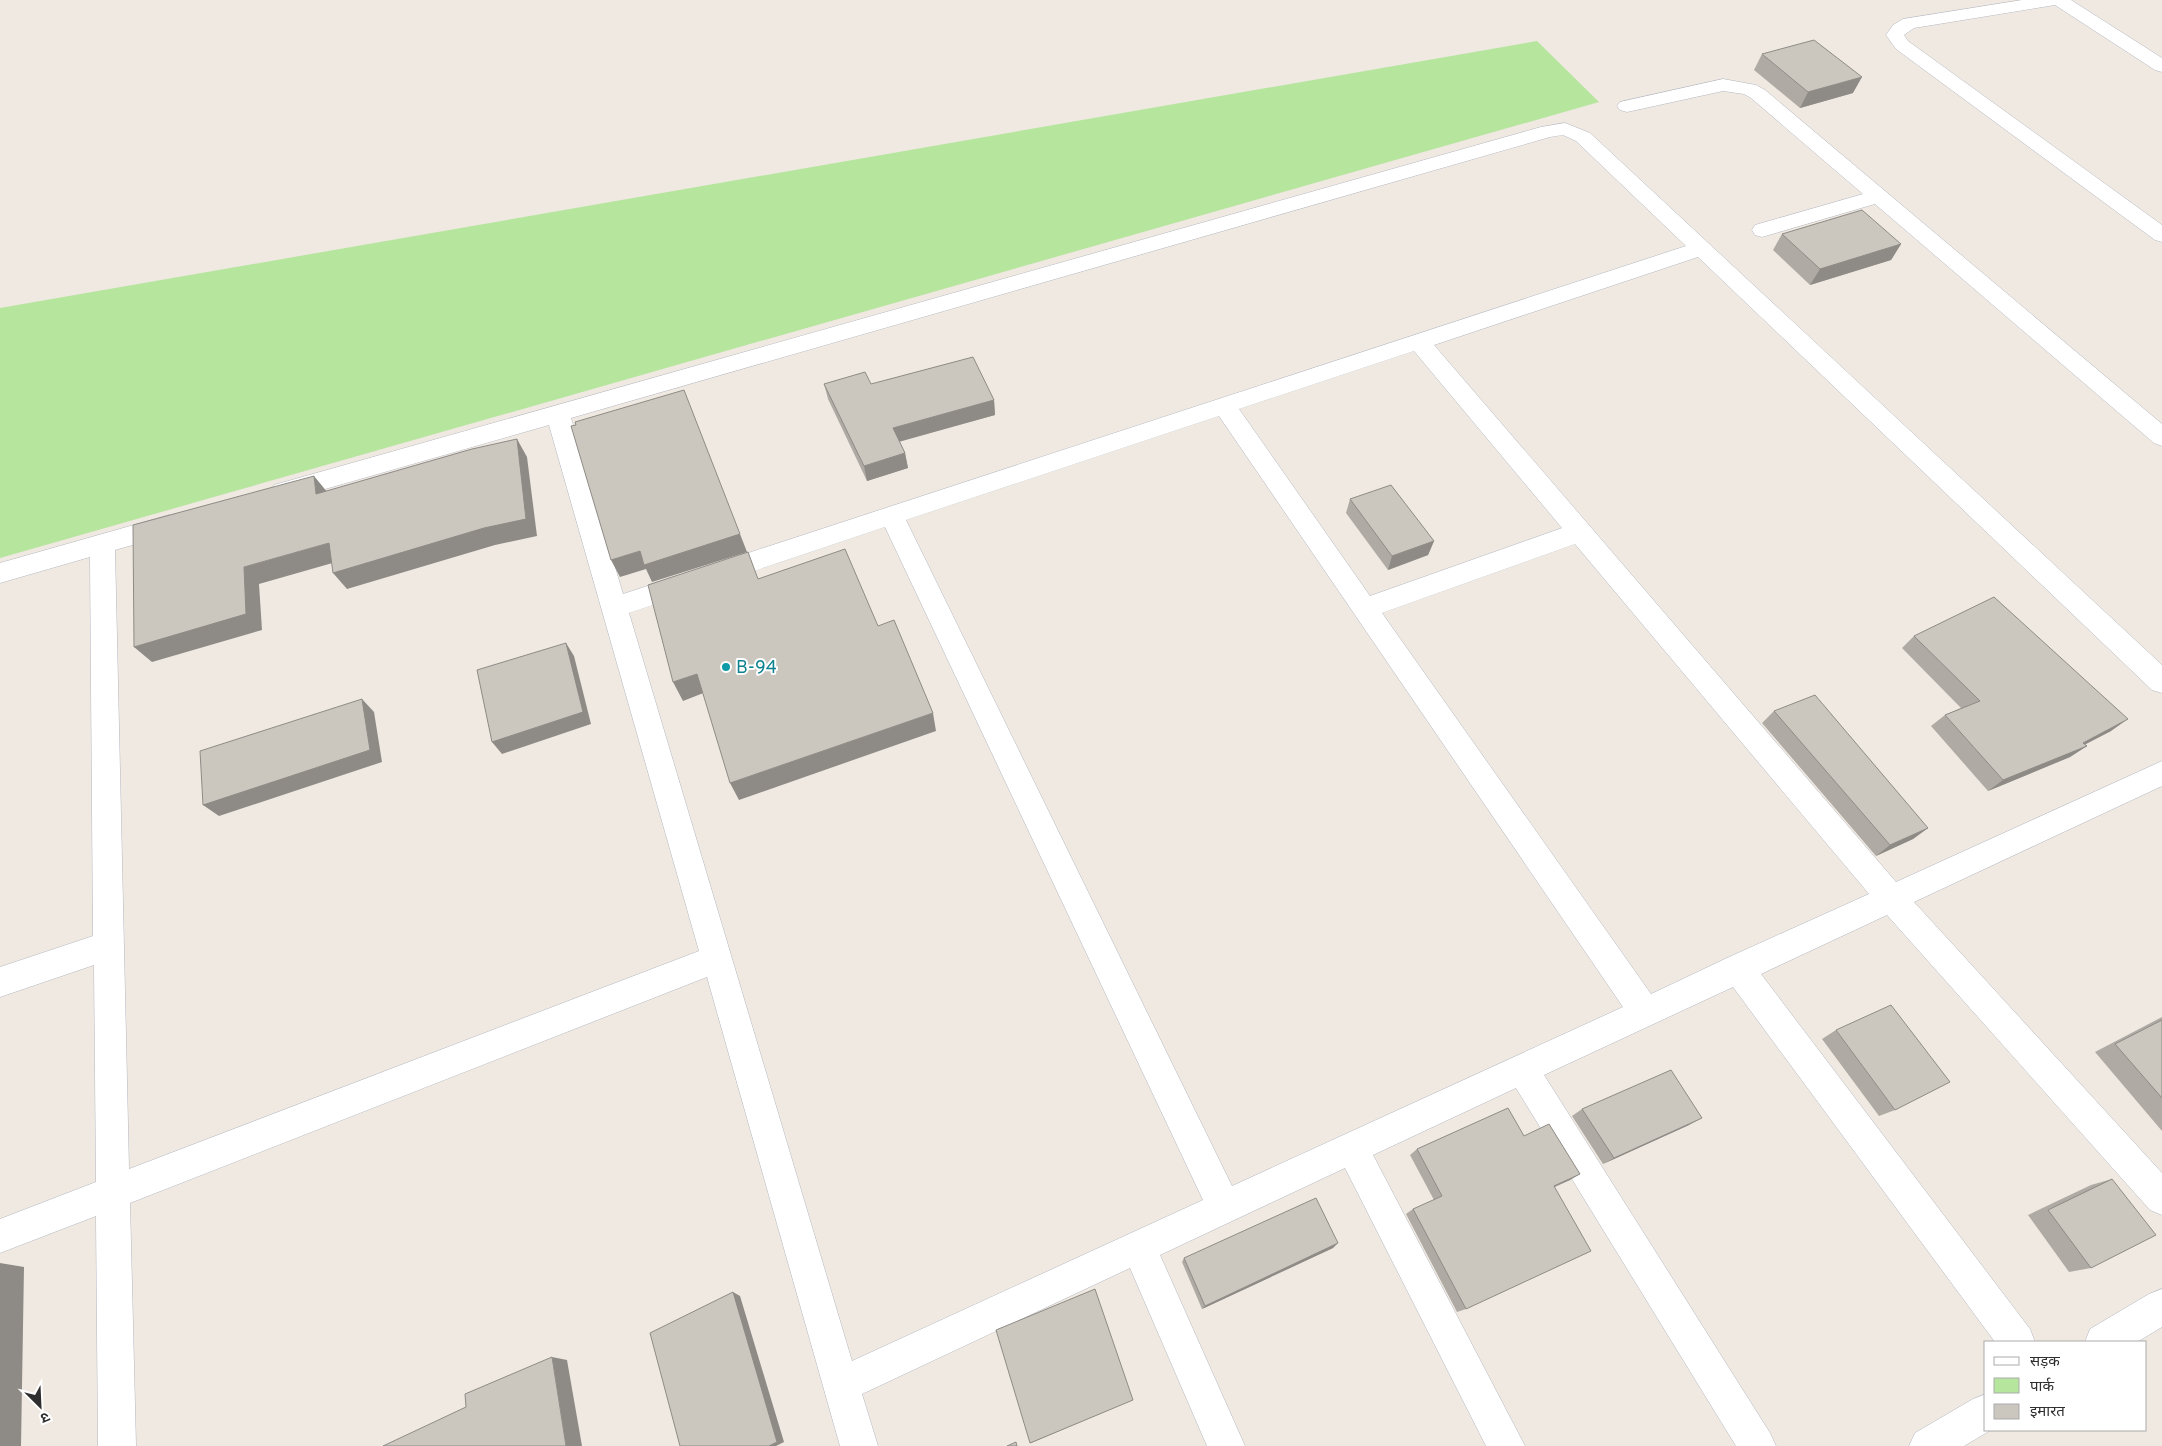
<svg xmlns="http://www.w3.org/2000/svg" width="2162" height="1446" font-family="Overpass,'Noto Sans Devanagari',sans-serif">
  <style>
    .green { fill: #b6e59e }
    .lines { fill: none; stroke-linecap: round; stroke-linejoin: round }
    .minor-casing { stroke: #b4b7c1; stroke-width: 1 }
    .minor { fill: #fff; fill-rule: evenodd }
    .wall { fill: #afaba4 }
    .shaded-wall { fill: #8e8b86 }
    .building { fill: #cbc7bf; stroke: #8e8b86 }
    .culture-dot { fill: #0f9aa8; stroke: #fff; stroke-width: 2 }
    .labels { text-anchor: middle; stroke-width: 4; stroke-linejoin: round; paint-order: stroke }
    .culture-label { font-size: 18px; fill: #0d838f; stroke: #fff; text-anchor: start }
  </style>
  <rect width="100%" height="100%" fill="#efe9e1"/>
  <path class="green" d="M1537,41L1599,102L0,558V308Z"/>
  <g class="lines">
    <g class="minor-casing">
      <path id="minor" d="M2022,0H2071L2162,58V72L2155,70L2055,5L1914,28L1904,35L1908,41L2162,225V242L2155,240L1896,49L1886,35L1893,25L1903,19Z
        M1723,79L1756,85L1765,90L2162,424V446L2154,443L1875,204L1762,237L1755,235L1752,230L1755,225L1863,194L1751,98L1744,94L1723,91L1627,112L1620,110L1617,106L1620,102Z
        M1565,123L1590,133L2162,665V693L2152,690L1698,257L1434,345L1896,882L2162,761V786L1914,902L2162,1173V1215L2150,1210L1887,915L1761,974L2030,1329L2035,1342H1995L1733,987L1544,1075L1770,1433L1776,1446H1736L1516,1088L1373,1155L1525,1446H1486L1345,1168L1160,1255L1245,1446H1207L1130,1268L862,1394L878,1446H840L707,977L130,1203L136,1446H98L96,1216L0,1253V1219L96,1182L94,965L0,997V967L93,936L90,557L0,583V563L169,515L178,518L181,525L178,532L115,550L129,1169L699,951L549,425L283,501L274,499L271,492L274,485L1541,127ZM1563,135L1576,141L1686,246L623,594L571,418L1550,137ZM1414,351L1562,528L1370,596L1239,409ZM1219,416L1623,1007L1232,1186L906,520ZM885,527L1203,1200L852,1361L629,613ZM1575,544L1869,894L1727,958L1651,994L1382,613Z
        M2162,1289V1327L2137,1342H2085L2090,1329L2149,1294Z
        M1986,1394V1430H1991L1964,1446H1909L1915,1433L1973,1399Z"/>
    </g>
    <use href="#minor" class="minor"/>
  </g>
  <path class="wall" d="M1762,54L1853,93L1800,108L1754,70Z
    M1782,234L1901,244L1891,260L1810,285L1773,250Z
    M824,384H871L994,400L995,415L899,441L905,453L908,468L867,481L828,399Z
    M1350,499L1434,541L1428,555L1388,570L1346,513Z
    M1914,636L2111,731L2085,744L2087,746L2070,757L1988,791L1931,726L1945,715L1961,708L1902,648Z
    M1774,711L1928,828L1913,839L1876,856L1762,723Z
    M2162,1017V1131L2095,1052Z
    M1836,1030L1895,1110L1879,1116L1822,1039Z
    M1582,1109L1689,1125L1603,1164L1572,1116Z
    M1524,1136L1570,1180L1555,1187L1466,1309L1457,1312L1406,1214L1413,1209L1434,1200L1410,1155L1417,1149Z
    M2112,1179L2091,1268L2069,1272L2028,1215L2091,1185Z
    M1333,1248L1202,1309L1182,1262L1184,1258Z"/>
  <path class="shaded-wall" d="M1862,77L1853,93L1800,108L1808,92Z
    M1901,244L1891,260L1810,285L1820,269Z
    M994,400L995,415L895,443L893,428Z
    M517,439L527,457L537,536L495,545L347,589L333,573Z
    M905,453L908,468L867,481L864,466Z
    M314,476L328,493L316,494Z
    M740,534L747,552L652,582L646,569L620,577L611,560L640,551Z
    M1434,541L1428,555L1388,570L1392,556Z
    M329,543L343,560L259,584L262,630L152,662L134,647L244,567Z
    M566,643L574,656L591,724L502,754L492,742Z
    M697,674L706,692L683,701L673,682Z
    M362,699L374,712L382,762L219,816L203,805Z
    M933,713L936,731L739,800L730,783Z
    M2128,719L2111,731L2067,754L2087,746L2070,757L1988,791L2003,780L2083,743Z
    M1928,828L1913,839L1876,856L1890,845Z
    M1702,1118L1689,1125L1603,1164L1614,1158Z
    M1580,1174L1570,1180L1544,1191L1554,1186Z
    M1338,1243L1333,1248L1202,1309L1205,1306Z
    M0,1263L24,1267L21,1446H0Z
    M733,1292L740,1296L784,1442L776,1446H769Z
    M552,1357L567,1360L582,1446H566Z
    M1133,1400L1031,1443H1030Z"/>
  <path class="building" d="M1814,40L1862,77L1808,92L1762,54Z
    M1862,210L1901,244L1820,269L1782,234Z
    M973,357L994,400L893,428L905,453L864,466L824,384L865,372L871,384Z
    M684,390L740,534L644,565L640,551L611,560L571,426L576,425L575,422Z
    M517,439L526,519L484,528L333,573L329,543L244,567L246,614L134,647L133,525L314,476L316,494L472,449Z
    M1391,485L1434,541L1392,556L1350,499Z
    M845,549L878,626L894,620L933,713L730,783L697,674L673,682L648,585L748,552L758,579Z
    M1994,597L2128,719L2083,743L2087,746L2003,780L1945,715L1980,701L1914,636Z
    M566,643L583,712L492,742L477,670Z
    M1815,695L1928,828L1890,845L1774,711Z
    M362,699L370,750L203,805L200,751Z
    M1891,1005L1950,1082L1895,1110L1836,1030Z
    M2162,1020V1098L2115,1044Z
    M1671,1070L1702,1118L1614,1158L1582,1109Z
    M1508,1108L1524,1136L1549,1124L1580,1174L1554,1186L1591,1251L1466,1309L1413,1209L1442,1196L1417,1149Z
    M2112,1179L2156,1235L2091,1268L2048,1210Z
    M1316,1198L1338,1243L1205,1306L1184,1258Z
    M1095,1289L1133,1400L1030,1443L996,1330Z
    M733,1292L777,1442L769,1446H680L650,1333Z
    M552,1357L566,1446H383L466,1407L465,1394Z
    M1016,1442L1017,1446H1007Z"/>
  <circle class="culture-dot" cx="726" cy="667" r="5"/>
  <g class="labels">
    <g class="culture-label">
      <text x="736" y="673">B-94</text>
    </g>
  </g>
  <rect x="1984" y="1341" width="162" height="90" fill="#ffffff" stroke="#ababab"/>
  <rect x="1994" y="1357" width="25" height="8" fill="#ffffff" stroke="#ababab"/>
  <text x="2030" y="1366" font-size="15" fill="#2e2e2e">सड़क</text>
  <rect x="1994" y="1378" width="25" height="15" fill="#b6e59e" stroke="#ababab"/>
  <text x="2030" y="1391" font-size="15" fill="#2e2e2e">पार्क</text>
  <rect x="1994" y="1404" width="25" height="15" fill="#cbc7bf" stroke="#ababab"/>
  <text x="2030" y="1416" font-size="15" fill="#2e2e2e">इमारत</text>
  <g transform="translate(40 1406) rotate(156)" stroke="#ffffff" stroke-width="4" paint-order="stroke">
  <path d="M0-4L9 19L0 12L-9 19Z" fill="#2e2e2e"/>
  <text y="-8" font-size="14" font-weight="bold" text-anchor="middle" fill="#2e2e2e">उ</text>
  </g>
</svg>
